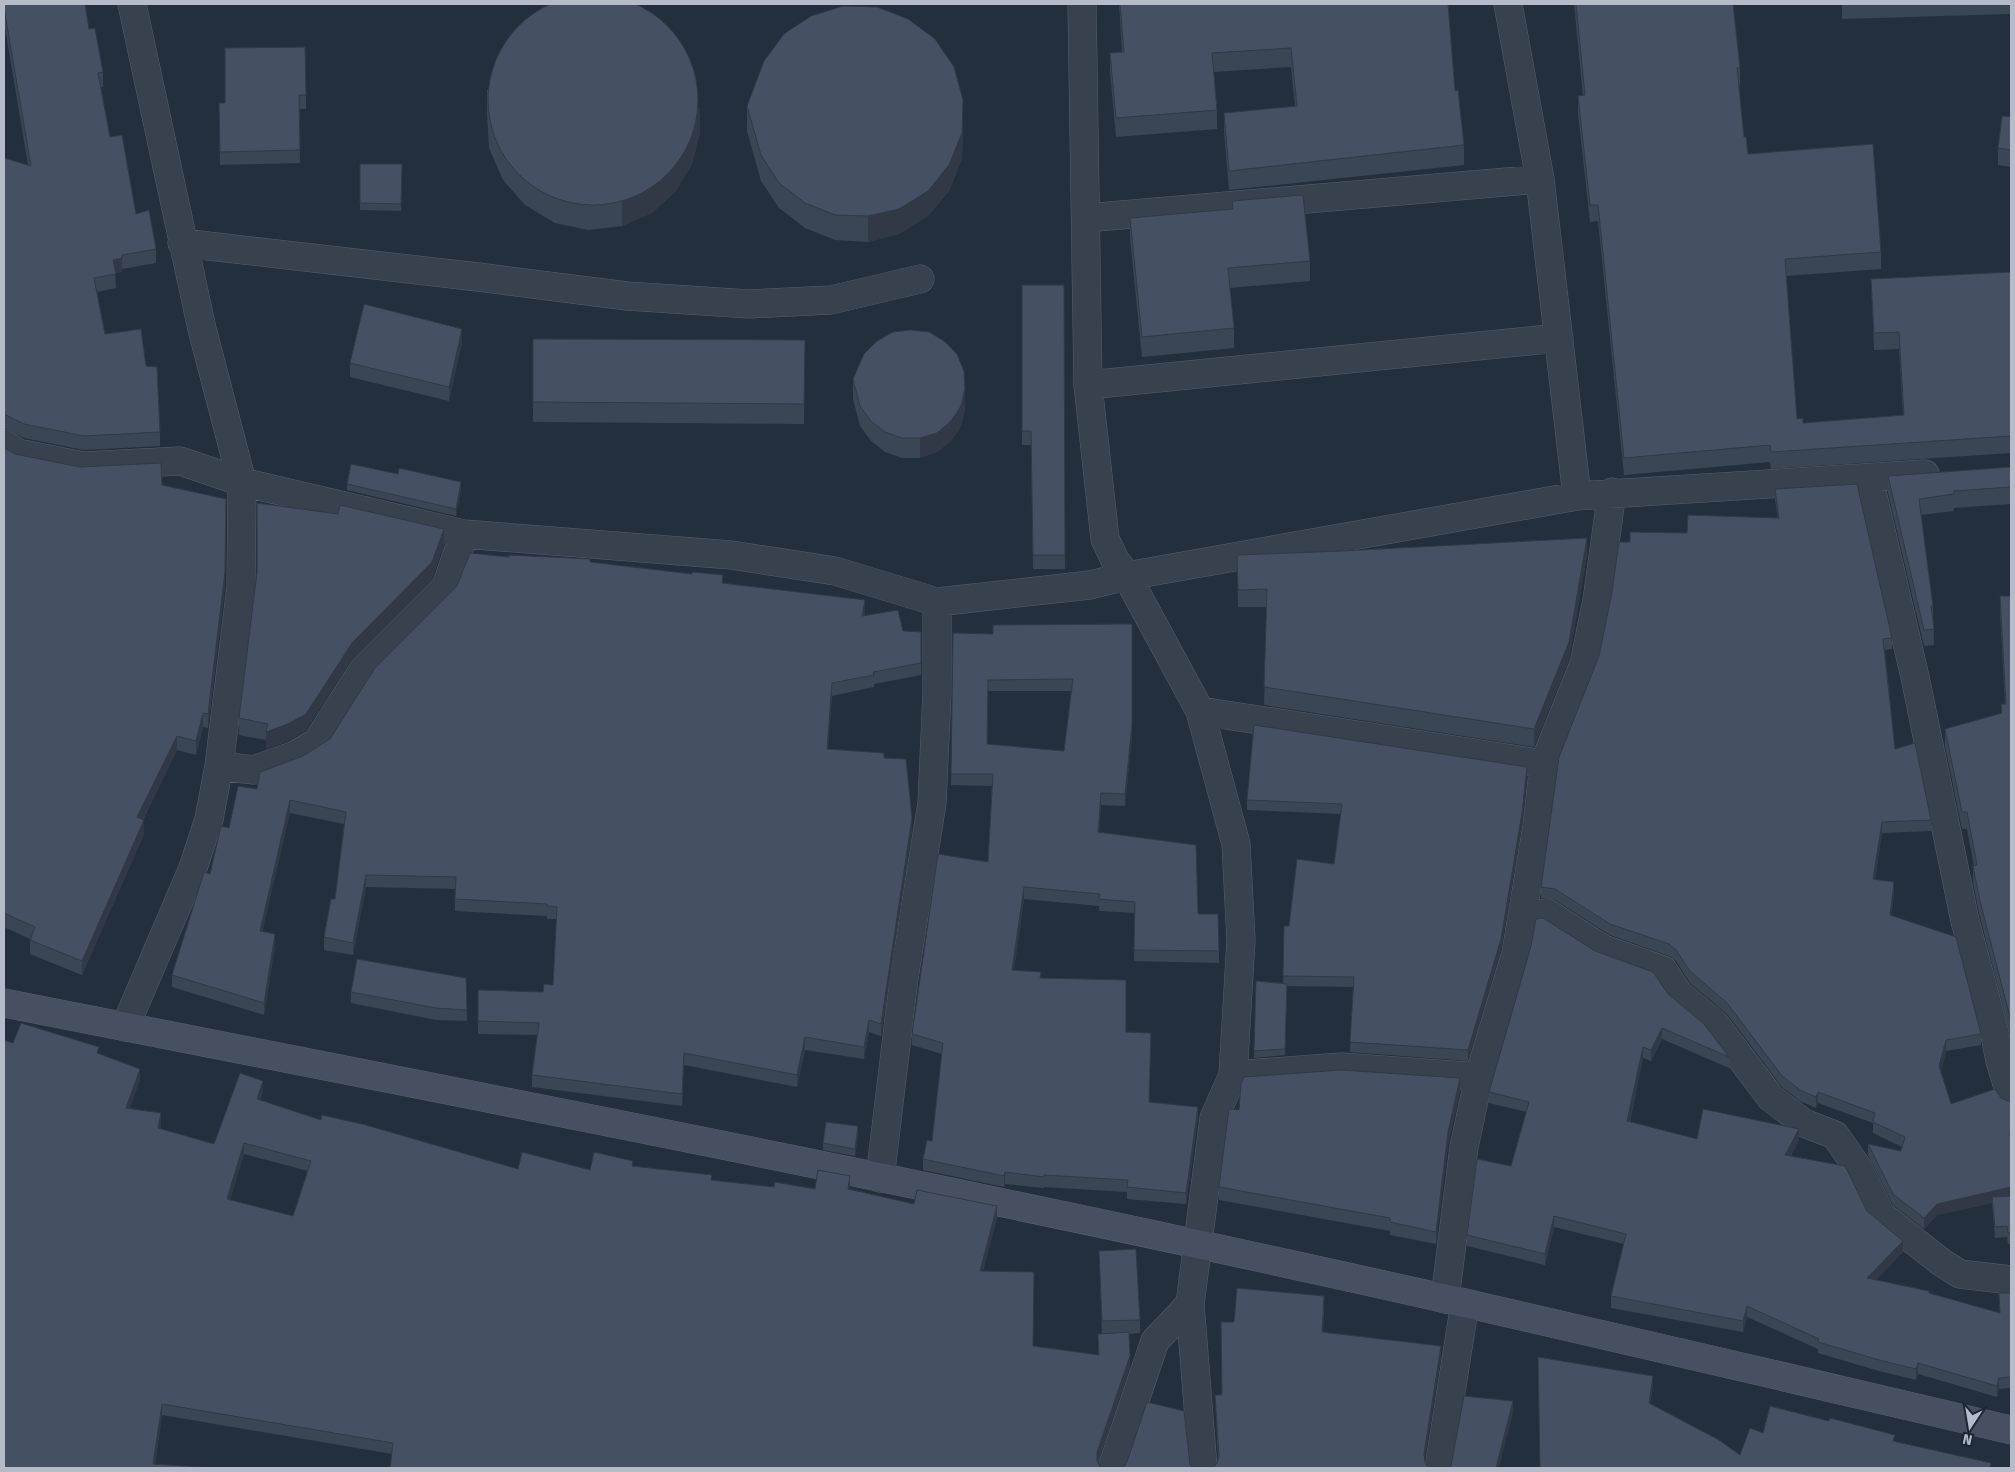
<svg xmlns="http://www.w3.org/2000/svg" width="2015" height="1472" font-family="'Fira Sans',sans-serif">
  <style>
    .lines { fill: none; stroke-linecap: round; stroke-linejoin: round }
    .street-casing { stroke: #565f6c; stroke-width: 29 }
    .secondary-casing { stroke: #565f6c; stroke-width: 29 }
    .street { stroke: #38414e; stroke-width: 28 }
    .secondary { stroke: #465061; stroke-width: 28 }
    .wall { fill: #3b4654; fill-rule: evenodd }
    .shaded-wall { fill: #303945 }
    .building { fill: #455162; stroke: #303945; fill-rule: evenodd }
  </style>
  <rect width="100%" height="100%" fill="#242f3e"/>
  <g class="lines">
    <g class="street-casing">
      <path id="street" d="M132,4L202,329L242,482L464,534L731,555L835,571L937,602L1090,585L1127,576L1577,496L1925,474
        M1082,4L1088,385L1105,539L1115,560L1127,576L1200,711L1236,844L1241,940L1233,1075L1214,1118L1190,1304L1203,1468
        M1508,4L1540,179L1577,496
        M1086,218L1540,179
        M182,243L478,277L627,296L749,304L831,300L920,279
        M1088,385L1559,338
        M4,444L18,453L83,466L180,461L242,482L241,587L219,766L209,819L193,868L125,1027
        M1869,479L1915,677L1965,921L1994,1030L2000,1061L2011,1097
        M1200,711L1544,764
        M219,766L254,770L295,755L317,742L363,670L446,587L464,534
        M1522,916L1547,913L1603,949L1663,970L1678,993L1715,1024L1771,1098L1804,1123L1835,1135L1858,1168L1881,1215L1941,1262L1960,1274L2011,1280
        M1233,1075L1341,1067L1479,1077
        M880,1178L904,978L932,803L937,692V602
        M1445,1299L1464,1147L1479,1077L1516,953L1537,826L1544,764L1584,664L1597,600L1612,492
        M1112,1468L1155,1341L1190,1304
        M1439,1468L1465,1303"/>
    </g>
    <g class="secondary-casing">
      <path id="secondary" d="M4,1003C493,1099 983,1194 1469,1304C1650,1345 1830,1388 2011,1430"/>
    </g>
    <use href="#street" class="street"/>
    <use href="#secondary" class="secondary"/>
  </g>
  <path class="wall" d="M4,4L89,29L103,72V87H101L110,137L136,214L156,249V263L122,269V272L115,273L116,288L97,292L105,334L146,366L160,432V446L84,450L24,438L4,428V158L28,165L4,22Z
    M1119,4H1448L1455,91L1464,145V165L1229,190L1224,132V113L1295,106L1291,67L1214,72L1217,110V129L1116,137L1110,72V53L1122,52Z
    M1574,4H1733L1740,68V85H1739L1744,137L1748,154L1881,252V269L1786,276L1797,419L1803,423L1903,415L1899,349L1874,350L1871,279L2011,272V453L1771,469L1770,462L1624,475L1598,221L1590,222L1578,113V96H1583Z
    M1842,4H2011V14L1842,19Z
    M225,48L306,95V109H299L300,163L220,165L219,103H225Z
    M487,89L700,132L692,164L676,191L652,213L622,226L588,230L555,223L525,205L503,180L489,148L487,114Z
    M747,106L963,125L962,159L949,191L928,216L899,234L868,242L835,240L805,228L779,208L761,181L747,131Z
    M2011,117V167L1998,165V148Z
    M360,164H402L401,211L360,210Z
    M1232,201L1310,261V281L1230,288L1234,328V348L1142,357L1130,238V218L1232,209Z
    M1022,285H1064L1065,569H1033L1031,445H1022Z
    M533,339L805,340L804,424L533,422Z
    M462,343L449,401L350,377V363Z
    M853,379L965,409L961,426L951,441L937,452L920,458H902L885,452L871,441L860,426L853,399Z
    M4,448L15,454L162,485L225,586L208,728L203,727L196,755L177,750L143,820L144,834L82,975L30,954V939L4,927Z
    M2011,467V504L1954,508V511L1921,515L1933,606L1934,645L1924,646L1888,493V476Z
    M398,474L461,489L456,516L347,490V484Z
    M1775,489L1892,638V649L1885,650L1895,749L1931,820V831L1882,833L1875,879L1894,893L1891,916L1981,1034V1045L1946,1051L1941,1071L1951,1104L2001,1098L2008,1101H2011V1244H2008L2007,1237L1995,1238L1992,1203L1937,1215L1924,1229L1893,1205L1868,1155V1144L1901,1151L1902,1147L1873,1133V1123L1818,1103L1816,1108L1800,1101L1782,1087L1727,1014L1690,983L1676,961L1669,956L1610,935L1555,900L1541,898V887L1599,656L1630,542L1778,518L1775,500Z
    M444,545L432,579L352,659L306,730L288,741L266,749V740L239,735V718Z
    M1237,555H1587L1569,660L1534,747L1264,705L1267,607H1238Z
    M509,557L590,562L723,583L865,612L864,616L903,631L921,632V675L874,684V687L832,696L828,749L884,758L912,830L881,1036L869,1032L864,1059L805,1050L797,1087L684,1065L682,1106L532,1087V1075L538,1035L478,1034V990L543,992L553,985L557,919H547V916L455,911V889L366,887L353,955L324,950V937L335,899L344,824L290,813L262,931L275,946L264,1015L172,987V975L210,874L229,828L257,789L303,756L330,739Z
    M2000,596H2011V1038L1980,917L1973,883V866H1974L1967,829H1962L1945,746V729L2001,714V704H2005L2000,613Z
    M1132,624V736L1125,806L1101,805L1099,832L1198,914L1219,951V963L1134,961L1135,913L1099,911V906L1024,899L1014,970L1041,978L1126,1032L1151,1044L1149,1102L1198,1118L1186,1204L1127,1199V1192L1044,1187V1188L1005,1184L1004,1187L923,1170V1159L932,1141L942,1054L912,1045V1034L988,862L992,786L951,785L953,633L993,634ZM988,691H1071L1064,751L987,744Z
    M1527,777L1522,824L1501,949L1468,1061L1350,1052L1353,987L1287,986L1285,1055L1254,1058L1256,981L1283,983L1284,926H1289L1334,864L1341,814L1247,810V800Z
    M1595,951L1668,994L1729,1057V1068L1662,1039L1651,1061L1643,1058L1630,1122L1697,1139L1799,1140L1791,1156L1867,1211L1903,1252L1876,1280L1929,1293L2000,1313L1999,1293H2011V1388L1999,1389L1997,1397L1918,1374L1916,1380L1879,1371L1818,1353V1349L1747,1317L1743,1332L1611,1308V1296L1624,1244L1554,1227L1545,1265L1467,1246V1235L1511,1166L1527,1112L1489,1103V1092Z
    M466,978L467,1021L436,1020L351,1003V992Z
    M13,1043L99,1054L140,1080L129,1108L161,1124L160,1129L214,1144L263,1092L260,1100L321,1120L518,1169L590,1170L633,1167L712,1181L774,1187L815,1189L850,1187L849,1189L914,1204L997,1218L983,1271L1033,1346L1098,1355V1334H1102L1099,1251L1140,1320V1333L1129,1334L1130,1367L1098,1462L1100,1467L392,1454L162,1415L155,1464L4,1468ZM244,1154L308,1171L293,1216L230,1200Z
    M1460,1091L1448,1145L1436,1244L1390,1235V1231L1219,1200V1187L1239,1110Z
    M858,1133L855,1156L823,1150V1143Z
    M1324,1307L1323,1332L1441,1357L1424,1461L1425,1463H1217L1218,1459L1215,1395H1221L1234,1322Z"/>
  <path class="shaded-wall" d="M963,100L962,159L949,191L928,216L899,234L868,242V216Z
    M700,107V132L692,164L676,191L652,213L622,226V200Z
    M122,258V272L113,274V260Z
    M462,329V343L449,401V387Z
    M965,389V409L961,426L951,441L937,452L920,458V438Z
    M461,482V489L456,516V509Z
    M226,499L225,586L208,728V714Z
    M444,529V545L432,579L352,659L306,730L288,741L266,749V732L352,643Z
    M1587,538V555L1569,660L1534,747V729Z
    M865,600V612L862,628V616Z
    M832,683V696L827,761V749Z
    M203,713V727L196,755V741Z
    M1132,725V736L1125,806V794Z
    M177,736V750L137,831V817Z
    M1527,767V777L1522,824L1501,949L1468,1061V1050Z
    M1101,793V805L1098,843V832Z
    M290,800V813L260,943V931Z
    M912,818V830L881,1036V1024Z
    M144,820V834L82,975V961Z
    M1882,822V833L1873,890V879Z
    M366,875V887L353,955V943Z
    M1894,882V893L1890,926V915Z
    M1024,887V899L1012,982V970Z
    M275,934V946L264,1015V1003Z
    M869,1020V1032L864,1059V1047Z
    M1662,1028V1039L1651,1061V1050Z
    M805,1037V1050L797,1087V1075Z
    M1946,1040V1051L1939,1077V1066Z
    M1643,1047V1058L1627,1132V1121Z
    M684,1053V1065L682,1106V1094Z
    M140,1069V1080L126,1119V1108Z
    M1460,1078V1091L1448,1145L1436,1244V1232L1448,1132Z
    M263,1081V1092L257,1110V1099Z
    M1818,1092V1103L1816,1108V1097Z
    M1198,1107V1118L1186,1204V1193Z
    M161,1113V1124L158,1139V1128Z
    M858,1126V1133L855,1156V1149Z
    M1799,1129V1140L1785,1166V1155Z
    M244,1143V1154L227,1210V1199Z
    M1005,1172V1184L1004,1187V1176Z
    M850,1176V1187L848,1200V1189Z
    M2011,1187V1198L1992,1197V1203L1937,1215L1924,1229V1218L1937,1204Z
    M997,1206V1218L980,1282V1271Z
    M1554,1216V1227L1545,1265V1254Z
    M1903,1241V1252L1867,1289V1278Z
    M1747,1306V1317L1743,1332V1321Z
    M1441,1346V1357L1424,1466V1454Z
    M1130,1356V1367L1097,1463V1452Z
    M1918,1363V1374L1916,1380V1369Z
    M1653,1376V1387L1649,1414V1403Z
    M1999,1378V1389L1997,1397V1386Z
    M1513,1401V1413L1499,1468H1496Z
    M162,1404V1415L154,1468L153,1464Z"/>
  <path class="building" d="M488 100a105 105 0 1 1 210 0a105 105 0 1 1-210 0Z
    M4,4H85L89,29L95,28L103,72L98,73L110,137L122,135L136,214L149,210L156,249L122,255V258L113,260L116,274L94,278L105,334L141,329L146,366L157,367L160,432L84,436L24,424L4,414V158L31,166L4,8Z
    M1120,4H1448L1455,91L1458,90L1464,145L1229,171L1224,113L1297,106L1291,48L1212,53L1217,110L1116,118L1110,53L1124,52Z
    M1576,4H1733L1740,68H1737L1744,137H1746L1748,154L1873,144L1881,252L1785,259L1797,419L1803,418V423L1904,415L1899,332L1874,333L1871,279L2011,272V436L1771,452L1770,445L1624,458L1598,205H1590L1578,96L1585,95Z
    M843,6L877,7L908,19L935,39L954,67L963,100L962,133L949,165L928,191L899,209L868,216L835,215L805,203L779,183L761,155L747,106L764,61L784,34L811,16Z
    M305,47L306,95H299L300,150L220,152L219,103H225V48Z
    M2002,116L2011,117V150L1998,148Z
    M360,164H402L401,204L360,203Z
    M1303,195L1310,261L1228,268L1234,328L1142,337L1130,218L1233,209L1232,201Z
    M1022,285H1064L1065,555H1033L1031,431H1022Z
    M364,304L462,329L449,387L350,363Z
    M910,330L929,332L944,341L957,354L964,371L965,389L961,406L951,421L937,433L920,438H902L885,432L871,421L860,406L853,379L864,354L877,341L893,332Z
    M533,339L805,340L804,404L533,402Z
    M4,448L15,454L80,467L161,463L162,485L226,499L225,572L208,714L203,713L196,741L177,736L137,817L144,820L82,961L30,940L35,927L4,913Z
    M351,464L398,474L399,468L461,482L456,509L347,484Z
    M2011,467V487L1954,491V494L1919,499L1933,606H1931L1934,629L1924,630L1888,476Z
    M1857,484L1892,638L1883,639L1895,749L1915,743L1931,820L1882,822L1873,879L1894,882L1890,915L1956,937L1981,1034L1946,1040L1939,1066L1951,1104L1995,1089L2001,1098L2008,1101H2011V1133H2010L2011,1142V1187L1937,1204L1924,1218L1893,1194L1868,1144L1901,1151L1905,1137L1873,1122L1875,1113L1818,1092L1816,1097L1800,1090L1782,1076L1727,1003L1690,971L1676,950L1669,944L1610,924L1555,889L1541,887L1559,757L1599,656L1612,592L1619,542H1630V532L1687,533L1688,515L1779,518L1775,489Z
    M257,503L338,514L340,505L444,529L432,562L352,643L306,714L288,724L266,732L268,724L239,718L257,572Z
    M1587,538L1569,642L1534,729L1264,687L1267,589L1238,590L1237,555L1342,551Z
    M470,553L509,557V555L590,559V562L692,574V572L723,575L722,583L865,600L862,616L898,610L903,631L921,632V663L873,672L874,675L832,683L827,749L884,753V758L906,759L912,818L881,1024L869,1020L864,1047L805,1037L797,1075L684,1053L682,1094L532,1075L539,1023L478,1021V990L543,992L544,984L553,985L557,907L547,906V904L455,899L456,877L366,875L353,943L324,937L331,899H335L346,812L290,800L260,931L275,934L264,1003L172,975L204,872L210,874L221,826L229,828L238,786L257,789L260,772L303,756L330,739L375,668L457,586Z
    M2000,596H2011V1021L1980,901L1973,866L1977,865L1967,812H1962L1945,729L2002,713L2001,704H2006Z
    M1132,624V725L1125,794L1101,793L1098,832L1196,845L1198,914H1218L1219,951L1134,950L1135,902L1099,899L1100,894L1024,887L1012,970L1041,972L1040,978L1126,980V1032L1151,1033L1149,1102L1198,1107L1186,1193L1127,1187L1128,1180L1044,1175V1177L1005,1172L1004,1176L923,1159L927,1140L932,1141L943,1043L912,1034L938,854L988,862L993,774H951L953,633L993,634V625ZM1073,679L1064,751L987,744L988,680Z
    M1254,725L1527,767L1522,813L1501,939L1468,1050L1350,1042L1354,977L1283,976L1284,926H1289L1297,859L1334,864L1342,804L1247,800Z
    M1543,918L1595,951L1653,972L1668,994L1704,1024L1729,1057L1662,1028L1651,1050L1643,1047L1627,1121L1697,1139L1703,1109L1799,1129L1785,1155L1845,1166L1867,1211L1903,1241L1867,1278L1929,1291V1293L2000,1313L1999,1293H2011V1377L1999,1378L1997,1386L1918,1363L1916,1369L1879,1360L1818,1342L1819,1339L1747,1306L1743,1321L1611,1296L1626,1234L1554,1216L1545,1254L1467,1235L1477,1159L1511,1166L1529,1102L1489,1092L1531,946L1536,919Z
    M357,959L466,978L467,1010L436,1008L351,992Z
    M1256,981L1287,984L1285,1049L1254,1051Z
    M21,1023L99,1047L97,1053L140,1069L126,1108L161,1113L158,1128L214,1144L240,1073L263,1081L257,1099L321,1120L322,1115L366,1125L518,1169L522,1152L590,1170L594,1152L633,1161L632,1166L712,1175L711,1180L774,1187L775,1182L815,1189L818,1170L850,1176L848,1189L914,1204L917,1190L997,1206L980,1271L1034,1272L1033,1346L1099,1355L1098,1334L1129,1332L1130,1356L1097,1452V1460L1100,1467L1102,1468H390L393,1443L162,1404L153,1464L218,1468H4V1040L13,1043ZM244,1143L311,1161L293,1216L227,1199Z
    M1341,1070L1460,1078L1448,1132L1436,1232L1390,1222V1218L1219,1187L1229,1109L1239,1110L1241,1083L1244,1077Z
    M826,1122L858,1126L855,1149L823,1143Z
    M2011,1196V1233H2008L2007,1226L1995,1227L1992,1197Z
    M1136,1249L1140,1320L1102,1321L1099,1251Z
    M1237,1288L1324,1296L1322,1332L1441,1346L1424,1454L1425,1463L1429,1468H1213L1217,1463L1219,1456L1215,1395H1222L1221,1322H1234Z
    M1538,1357L1653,1376L1649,1403L1719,1440L1740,1455L1750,1428L1763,1433L1770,1406L1829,1421L1830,1418L1895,1435L1893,1441L1991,1463L1990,1468H1540Z
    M1464,1396L1513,1401L1496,1468H1449L1451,1466Z
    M1147,1402L1184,1411L1190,1465L1193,1468H1123L1127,1462Z"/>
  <rect width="2015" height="1472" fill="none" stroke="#b4bcc9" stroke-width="10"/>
  <g transform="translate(1970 1427) rotate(192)" stroke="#1d2633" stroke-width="4" paint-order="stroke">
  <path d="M0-4L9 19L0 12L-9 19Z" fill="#b4bcc9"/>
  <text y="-8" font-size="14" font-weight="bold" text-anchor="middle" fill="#b4bcc9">N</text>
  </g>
</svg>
